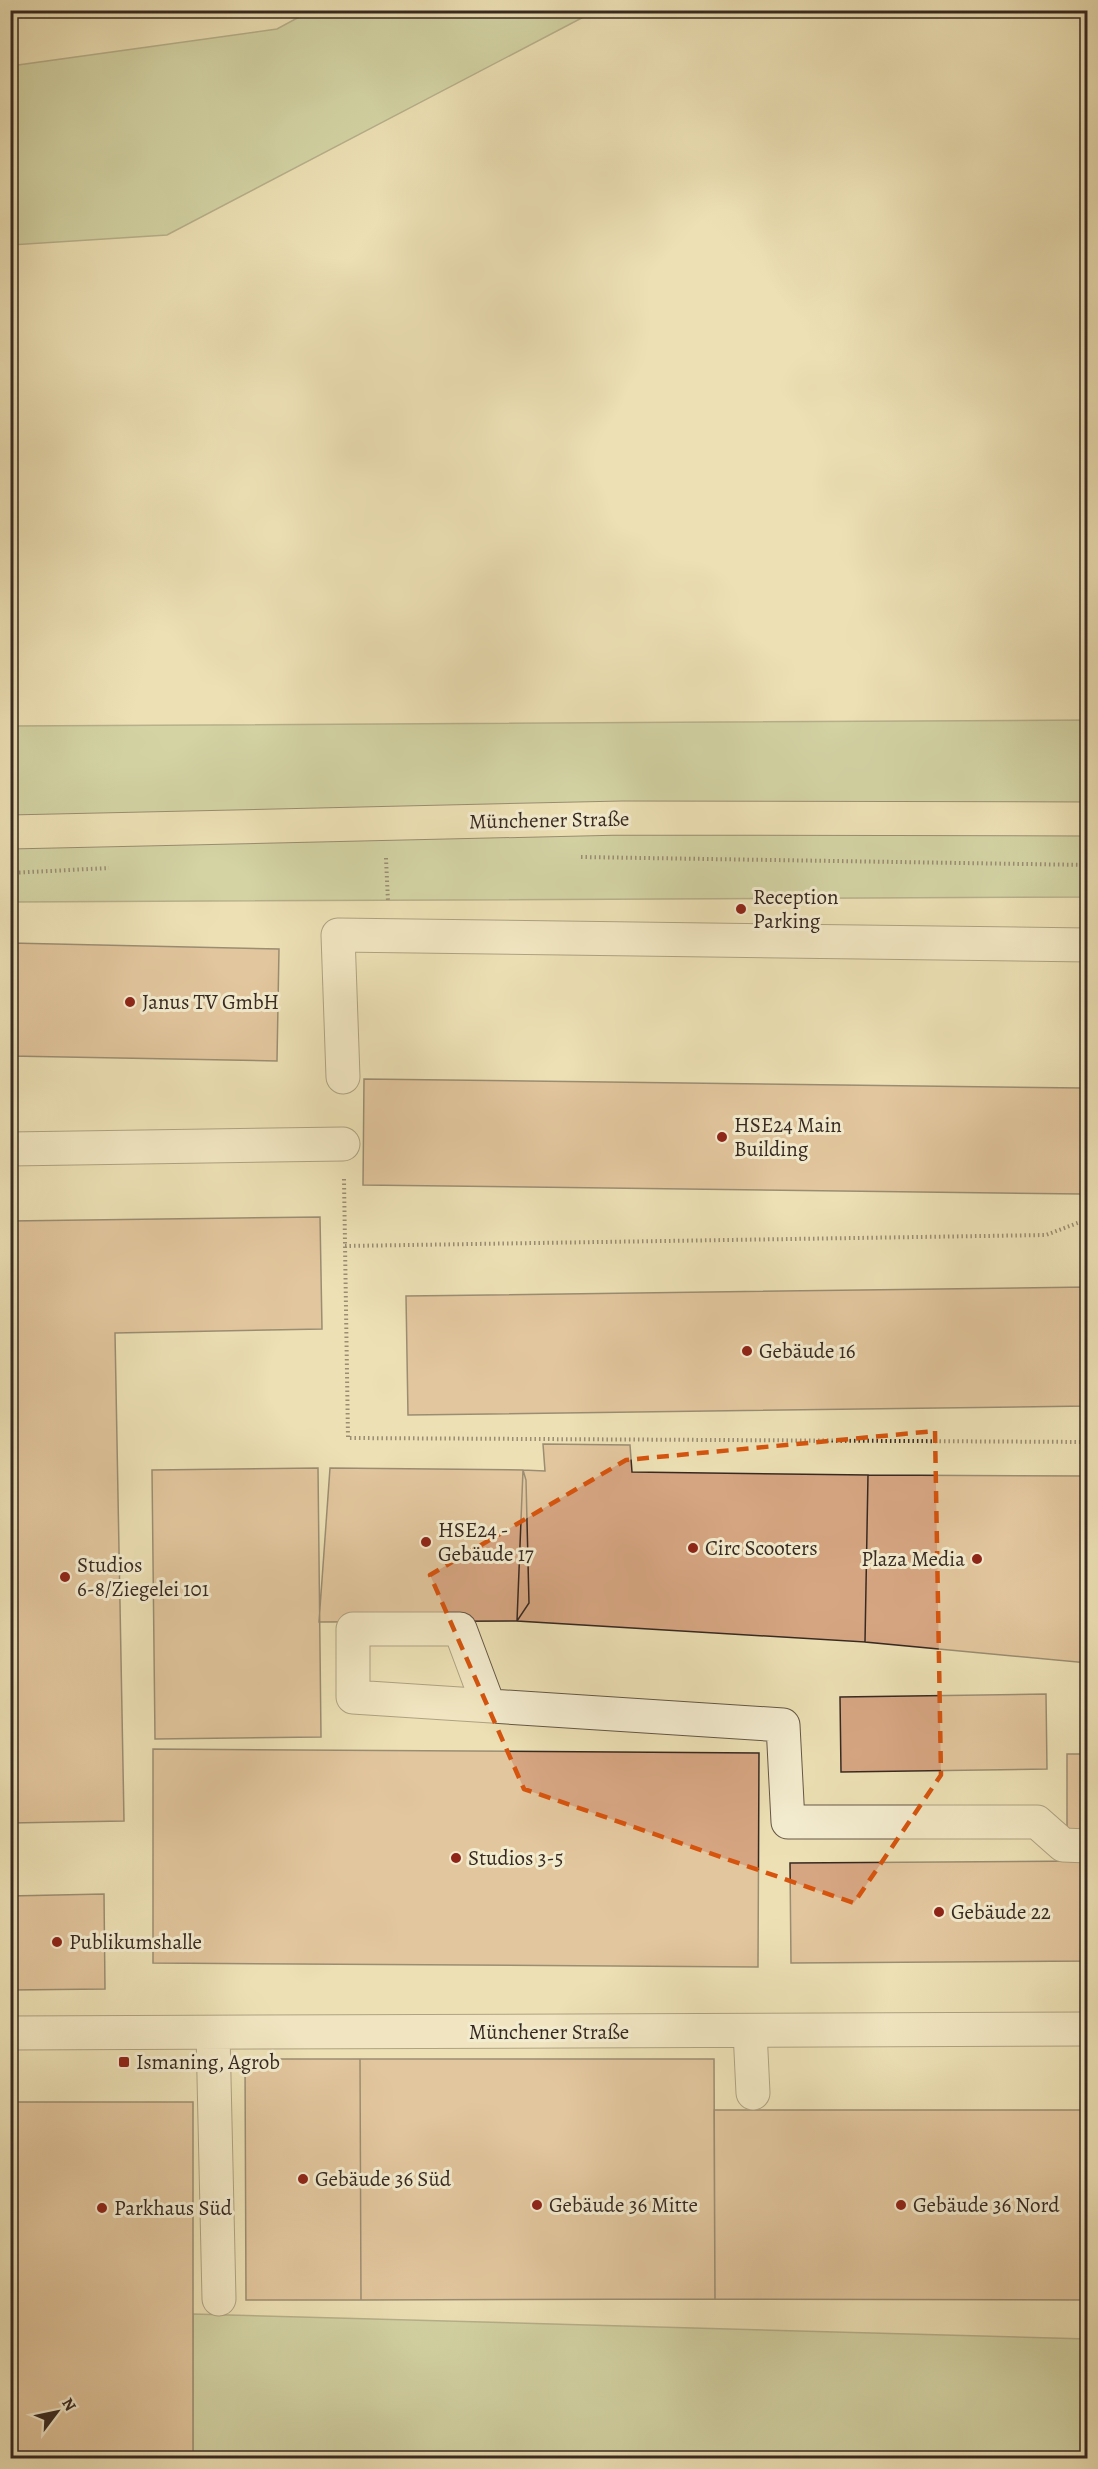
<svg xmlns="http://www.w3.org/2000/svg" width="1098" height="2469" font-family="Alegreya,serif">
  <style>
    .green { fill: #b3c391; stroke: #75765a; stroke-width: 1.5 }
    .building { fill: #d6a682; stroke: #372922; stroke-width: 1.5 }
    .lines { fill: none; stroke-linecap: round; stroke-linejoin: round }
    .minor-casing { stroke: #645746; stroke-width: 35 }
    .major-casing { stroke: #372922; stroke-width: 35 }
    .path { stroke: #372922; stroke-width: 4; stroke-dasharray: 1.5 3; stroke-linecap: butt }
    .minor { stroke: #f3ebce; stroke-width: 33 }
    .major { stroke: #ece0b4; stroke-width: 33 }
    .marked { fill: none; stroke: #d6540e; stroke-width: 4.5; stroke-dasharray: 12 8; stroke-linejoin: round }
    .poi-dot { fill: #8f2418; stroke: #f3ebce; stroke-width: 2 }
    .labels { text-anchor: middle; stroke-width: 6; stroke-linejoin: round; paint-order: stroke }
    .street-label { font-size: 21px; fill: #372922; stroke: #f3ebce }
    .poi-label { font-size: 21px; fill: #372922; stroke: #f3ebce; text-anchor: start }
  </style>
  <rect width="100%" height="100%" fill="#ece0b4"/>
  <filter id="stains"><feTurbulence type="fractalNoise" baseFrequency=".00333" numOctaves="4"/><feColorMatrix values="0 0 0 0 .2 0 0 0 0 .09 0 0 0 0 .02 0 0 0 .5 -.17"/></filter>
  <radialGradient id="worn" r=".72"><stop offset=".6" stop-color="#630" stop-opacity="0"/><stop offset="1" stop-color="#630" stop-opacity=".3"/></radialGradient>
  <path class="green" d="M312,10L595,11L167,235L11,245V66L277,29Z
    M1087,720V897L11,902L10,726Z
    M193,2314L1087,2339V2458H193Z"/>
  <path class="building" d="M10,943L279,949L277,1061L10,1056Z
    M364,1079L1082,1088L1081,1194L363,1185Z
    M320,1217L322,1329L115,1333L124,1821L10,1823V1221Z
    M1088,1287V1406L408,1415L406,1296Z
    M543,1444L630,1445L632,1472L868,1475L865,1642L517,1621L523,1470L545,1471Z
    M318,1468L321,1737L155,1739L152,1470Z
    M330,1468L523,1470L526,1480L529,1603L517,1621L319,1622Z
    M868,1475L1088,1476V1663L865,1642Z
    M1046,1694L1047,1769L841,1772L840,1697Z
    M153,1749L759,1753L758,1967L153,1963Z
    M1067,1754H1088V1834H1067Z
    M1088,1861V1961L791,1963L790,1863Z
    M104,1894L105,1989L10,1990V1896Z
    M245,2059H360L361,2300H246Z
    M360,2059H714L715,2299L361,2300Z
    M10,2102H193V2458H10Z
    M714,2110H1088V2300L715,2299Z"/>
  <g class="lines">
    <g class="minor-casing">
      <path id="minor" d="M343,1077L338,935L1088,945
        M10,1149L343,1144
        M488,1704L460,1629H353V1697L783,1725L788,1822H1037L1063,1845L1088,1846
        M750,2031L753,2093
        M10,2033L1088,2029
        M213,2033L219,2299"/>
    </g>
    <g class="major-casing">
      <path id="major" d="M10,832L623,818L1088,819"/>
    </g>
    <path class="path" d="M581,857L1088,865
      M386,858L388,902
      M10,873L109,868
      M344,1179L348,1438L1088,1442
      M345,1246L1046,1235L1088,1219"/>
    <use href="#minor" class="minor"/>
    <use href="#major" class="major"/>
  </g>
  <path d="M0 0H1098V2469H0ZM935,1431L941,1775L854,1903L524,1789L430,1575L626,1460Z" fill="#ece0b4" fill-opacity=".55" fill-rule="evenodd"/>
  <path class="marked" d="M935,1431L941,1775L854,1903L524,1789L430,1575L626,1460Z"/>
  <g class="poi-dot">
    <circle cx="741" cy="909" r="6"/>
    <circle cx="130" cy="1002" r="6"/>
    <circle cx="722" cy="1137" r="6"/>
    <circle cx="747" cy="1351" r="6"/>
    <circle cx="426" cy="1542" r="6"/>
    <circle cx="693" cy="1548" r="6"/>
    <circle cx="977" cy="1559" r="6"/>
    <circle cx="65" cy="1577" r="6"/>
    <circle cx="456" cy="1858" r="6"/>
    <circle cx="939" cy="1912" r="6"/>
    <circle cx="57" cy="1942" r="6"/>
    <rect x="118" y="2056" width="12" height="12" rx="3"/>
    <circle cx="303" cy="2179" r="6"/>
    <circle cx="537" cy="2205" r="6"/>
    <circle cx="901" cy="2205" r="6"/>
    <circle cx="102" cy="2208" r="6"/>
  </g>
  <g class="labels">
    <g class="street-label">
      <text transform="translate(549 820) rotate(-1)" y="7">Münchener Straße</text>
      <text x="549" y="2039">Münchener Straße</text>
    </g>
    <g class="poi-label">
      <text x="753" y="904">Reception<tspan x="753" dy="24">Parking</tspan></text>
      <text x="142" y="1009">Janus TV GmbH</text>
      <text x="734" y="1132">HSE24 Main<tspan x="734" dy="24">Building</tspan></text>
      <text x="759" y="1358">Gebäude 16</text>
      <text x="438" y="1537">HSE24 -<tspan x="438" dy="24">Gebäude 17</tspan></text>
      <text x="705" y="1555">Circ Scooters</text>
      <text x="965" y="1566" text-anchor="end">Plaza Media</text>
      <text x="77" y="1572">Studios<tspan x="77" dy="24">6-8/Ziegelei 101</tspan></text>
      <text x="468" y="1865">Studios 3-5</text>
      <text x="951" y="1919">Gebäude 22</text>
      <text x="69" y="1949">Publikumshalle</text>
      <text x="136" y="2069">Ismaning, Agrob</text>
      <text x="315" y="2186">Gebäude 36 Süd</text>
      <text x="549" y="2212">Gebäude 36 Mitte</text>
      <text x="913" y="2212">Gebäude 36 Nord</text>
      <text x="114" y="2215">Parkhaus Süd</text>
    </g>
  </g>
  <rect width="1098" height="2469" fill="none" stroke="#ece0b4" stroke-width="36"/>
  <rect x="12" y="12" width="1074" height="2445" fill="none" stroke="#372922" stroke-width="3"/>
  <rect x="18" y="18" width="1062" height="2433" fill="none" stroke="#372922" stroke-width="1.5"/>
  <g transform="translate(57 2412) rotate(58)" stroke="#f3ebce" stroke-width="4.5" paint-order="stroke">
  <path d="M0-4.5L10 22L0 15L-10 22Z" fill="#372922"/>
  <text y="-9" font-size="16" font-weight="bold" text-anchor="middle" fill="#372922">N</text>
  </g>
  <rect width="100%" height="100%" filter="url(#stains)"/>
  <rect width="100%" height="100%" fill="url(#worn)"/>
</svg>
